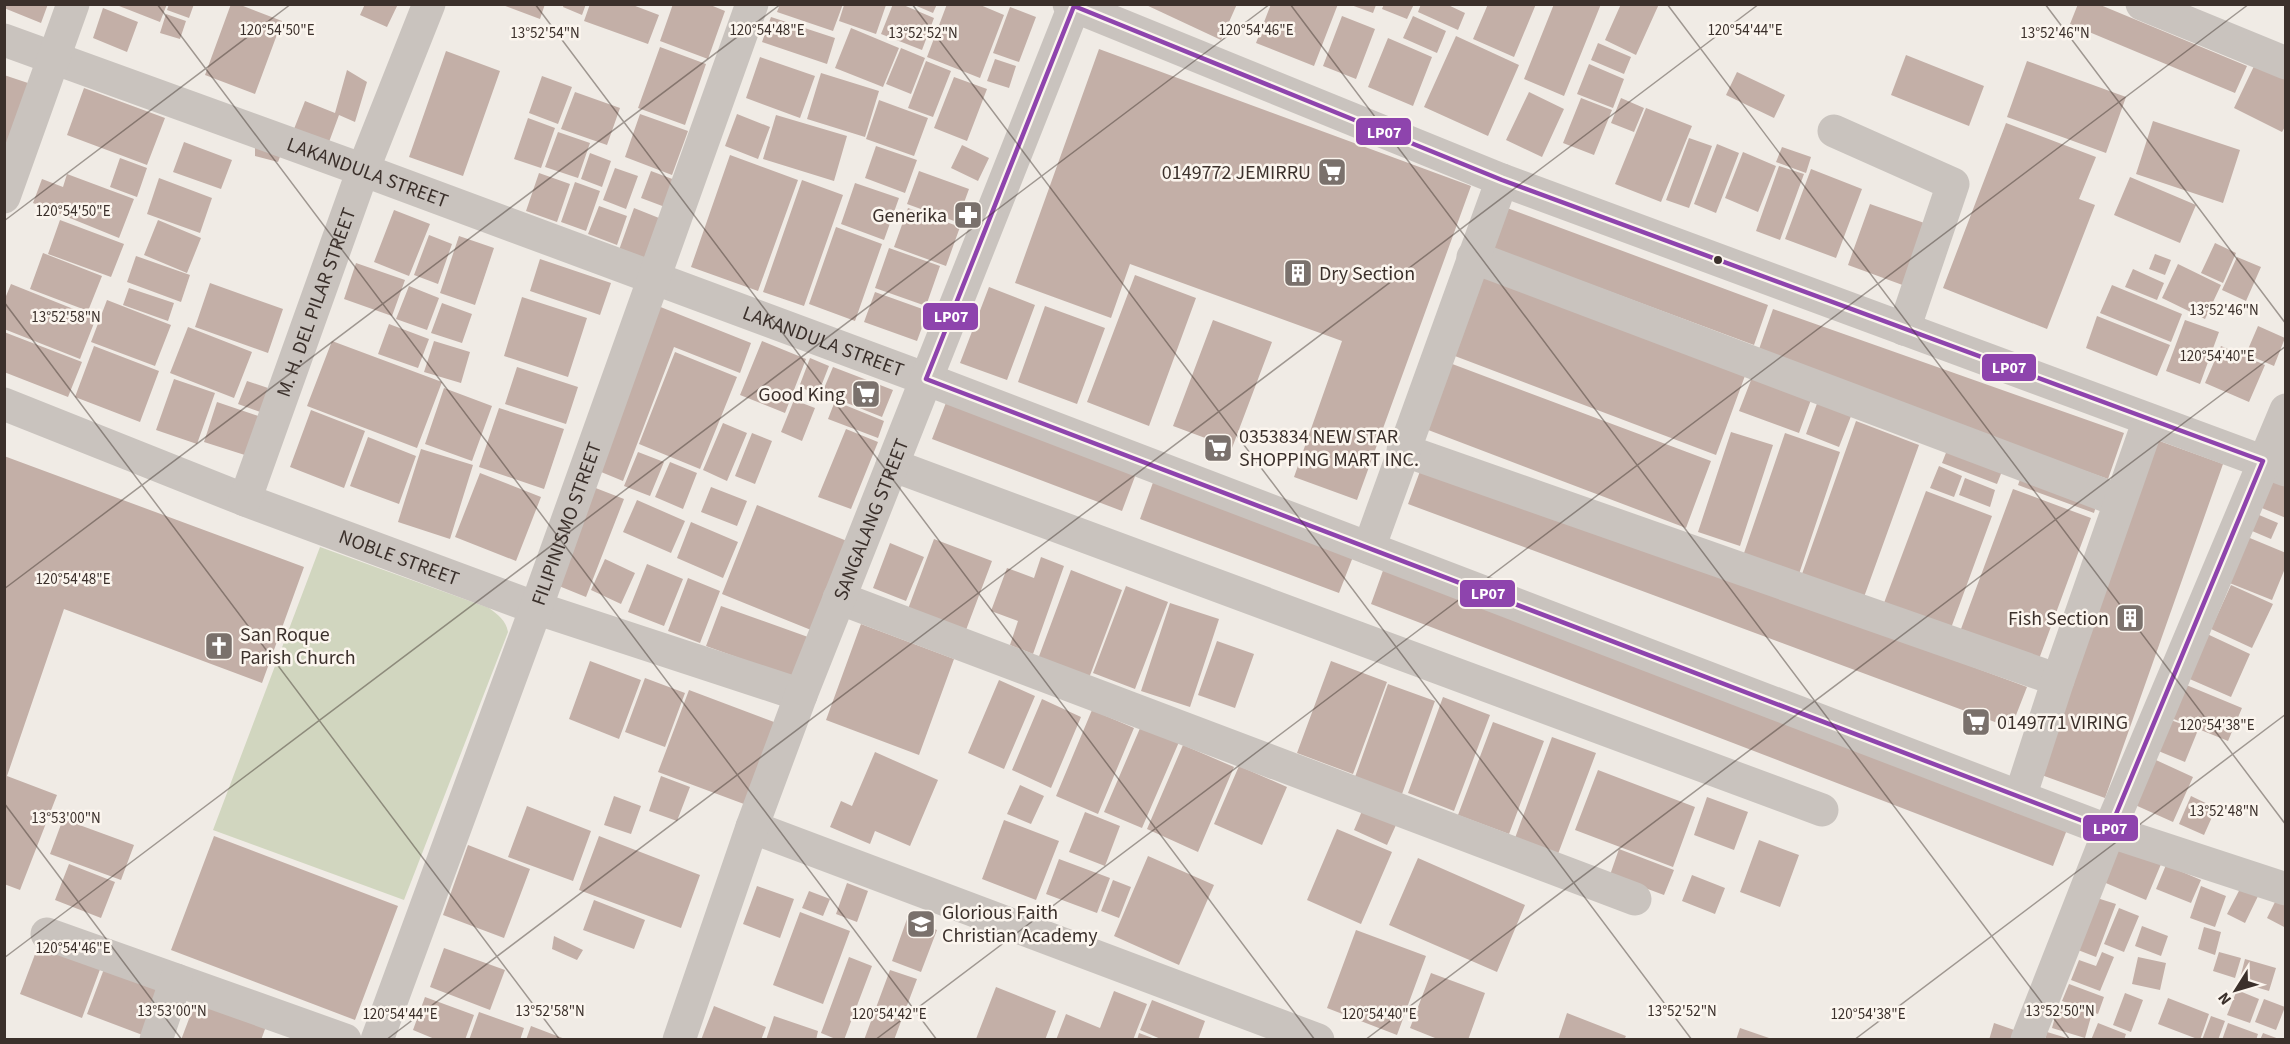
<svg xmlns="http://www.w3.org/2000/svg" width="2290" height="1044" font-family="'Source Sans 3',sans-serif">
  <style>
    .green { fill: #d1d6bf }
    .building { fill: #c3afa7 }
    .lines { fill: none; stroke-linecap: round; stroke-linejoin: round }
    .minor { stroke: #c9c3be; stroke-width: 33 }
    .bus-1-casing { stroke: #fbf5ee; stroke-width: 9 }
    .bus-1 { stroke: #8e44ad; stroke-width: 4.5 }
    .ticks { fill: none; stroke: #3b302b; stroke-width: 1.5; stroke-opacity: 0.45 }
    .bus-dot { fill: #3b302b; stroke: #fbf5ee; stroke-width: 2 }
    .labels { text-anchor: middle; stroke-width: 5; stroke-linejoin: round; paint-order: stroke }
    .street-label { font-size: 20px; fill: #3b302b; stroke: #fbf5ee }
    .poi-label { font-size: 20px; fill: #3b302b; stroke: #fbf5ee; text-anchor: start }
    .ticks-label { font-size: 15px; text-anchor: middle; fill: #3b302b; stroke: #fbf5ee; stroke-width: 5; stroke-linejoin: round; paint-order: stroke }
    .line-badge { stroke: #fbf5ee; stroke-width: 2 }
    .badge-label { font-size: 16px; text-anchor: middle; font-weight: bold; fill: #fff }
  </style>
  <rect width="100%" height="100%" fill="#f0ebe5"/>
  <path class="green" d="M320,547L489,608C498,615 506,620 508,632L404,900L213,830Z"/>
  <path class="building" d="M4,4H48L41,23L4,8Z
    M114,4H167L160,22Z
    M169,4H194L189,18L167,10Z
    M231,4H238L282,21L255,94L205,75Z
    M365,4H398L387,27L360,15Z
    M500,4H545L540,19Z
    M564,4H586L582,15L563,7Z
    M590,4H630L659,15L648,44L584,21Z
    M673,4H708L725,11L708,59L660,41Z
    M780,4H843L833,31L777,12Z
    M893,4H901L934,18L922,50L881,34Z
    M912,4H937L933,13Z
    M947,4H978L1004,15L980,78L927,57Z
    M1144,4H1237L1221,40Z
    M1271,4H1338L1314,66L1256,43Z
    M1384,4H1414L1407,19L1382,9Z
    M1421,4H1446L1465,13L1458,30L1418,12Z
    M1488,4H1536L1514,57L1473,39Z
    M1554,4H1601L1564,96L1524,79Z
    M1621,4H1659L1636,55L1605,40Z
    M2078,4H2098L2247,66L2235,93L2070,24Z
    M844,5H886L876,34L839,21Z
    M1351,5H1376L1373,13Z
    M1010,7L1036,17L1019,62L993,53Z
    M103,8L138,22L127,52L93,38Z
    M166,14L186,21L180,39L160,33Z
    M1342,16L1375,29L1356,79L1323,66Z
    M1413,16L1446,31L1437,53L1403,38Z
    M771,17L835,38L827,64L762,42Z
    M851,28L899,48L883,87L835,68Z
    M1456,36L1519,65L1488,136L1424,107Z
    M1388,38L1432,57L1413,106L1368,87Z
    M1598,43L1631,57L1624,74L1591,60Z
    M660,47L706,64L685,125L638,108Z
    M901,48L925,58L911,94L886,84Z
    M1099,49L1471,186L1357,500L1294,477L1342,341L1130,264L1111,318L1015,283Z
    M446,51L500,71L463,176L409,157Z
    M1906,55L1984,86L1969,126L1891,95Z
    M760,57L815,76L800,118L746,98Z
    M995,59L1016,66L1009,88L987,81Z
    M926,61L951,71L933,117L908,108Z
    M2027,61L2126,97L2106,153L2007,117Z
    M1589,64L1624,79L1613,108L1577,94Z
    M2255,64L2286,79V125L2282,132L2234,108Z
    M347,70L367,82L355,122L339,115L329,142L294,129L305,101L335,113Z
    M1737,72L1785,95L1774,118L1726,95Z
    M821,73L879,91L865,137L807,119Z
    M4,75L31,84L9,145L4,143Z
    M542,76L572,87L558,124L529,113Z
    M954,77L987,89L967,141L934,128Z
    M84,88L165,118L147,165L67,135Z
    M575,92L620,108L607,145L561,129Z
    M1529,92L1564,109L1542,157L1506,140Z
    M1581,98L1612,110L1594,155L1563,143Z
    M1621,98L1644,108L1634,132L1611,123Z
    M879,100L928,118L914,156L866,139Z
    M1646,108L1692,126L1661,202L1615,184Z
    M640,114L688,131L672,175L625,157Z
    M737,114L770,127L758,159L725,146Z
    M776,115L847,136L834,181L763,159Z
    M528,118L555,128L541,168L514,159Z
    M2153,121L2240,150L2223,203L2136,174Z
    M2006,123L2096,157L2079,199L2095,205L2047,329L1943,288Z
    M558,132L590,143L578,178L545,167Z
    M1689,138L1712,146L1689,208L1666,200Z
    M184,142L232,160L221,189L173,172Z
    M1717,144L1739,153L1716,213L1694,204Z
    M255,145L281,154L278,162L255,156Z
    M962,145L989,158L978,181L951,168Z
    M876,146L917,160L905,193L865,178Z
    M1782,147L1811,157L1806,173L1776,162Z
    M1743,152L1776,166L1758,212L1725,198Z
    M590,153L611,161L602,187L581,179Z
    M730,155L798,180L758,291L691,267Z
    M120,158L147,168L137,197L110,187Z
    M1779,166L1804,174L1780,240L1756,231Z
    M615,168L638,176L626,209L603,200Z
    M1811,169L1862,189L1836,258L1785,239Z
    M651,171L675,180L665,207L641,198Z
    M919,171L969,189L957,222L907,204Z
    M539,173L570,184L557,222L526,211Z
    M67,174L134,199L119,238L33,203L42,179L63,187Z
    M2130,177L2196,205L2180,243L2114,215Z
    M159,178L212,198L200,233L147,214Z
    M802,180L843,195L804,306L763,292Z
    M575,182L600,191L586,231L561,222Z
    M855,183L899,198L884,240L841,224Z
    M1870,204L1930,225L1908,287L1848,265Z
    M1499,205L1768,305L1754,345L1484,245Z
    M599,206L627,216L617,245L588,234Z
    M634,208L659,218L644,259L619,250Z
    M908,208L960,227L946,266L894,247Z
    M394,210L430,224L409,276L374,262Z
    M60,220L124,244L111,277L48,254Z
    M158,220L201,238L187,273L144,255Z
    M836,227L882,244L855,321L809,304Z
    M429,235L452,244L438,284L414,275Z
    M459,236L494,248L475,305L440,293Z
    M2215,243L2236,253L2223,283L2201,273Z
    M889,248L940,266L926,306L875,288Z
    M43,253L102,276L88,311L30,289Z
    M2155,254L2171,260L2165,275L2149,269Z
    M136,256L190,275L181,302L127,282Z
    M2237,257L2261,267L2246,301L2222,290Z
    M540,259L611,283L600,315L530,291Z
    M356,263L405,280L392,316L344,299Z
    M2178,264L2221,285L2205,319L2162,298Z
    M2133,269L2164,283L2157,300L2125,287Z
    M1477,272L1746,373L1716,455L1447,353Z
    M1135,275L1196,298L1149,426L1087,402Z
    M210,283L283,309L268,353L195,327Z
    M11,284L96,318L80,359L4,329V301Z
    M2112,285L2182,314L2171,342L2100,313Z
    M409,286L439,298L427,330L396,319Z
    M989,287L1035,305L1007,380L960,363Z
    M129,288L174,303L168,321L123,305Z
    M875,292L928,311L917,341L864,322Z
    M522,297L587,318L568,377L504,356Z
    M107,300L171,325L155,366L91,342Z
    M442,303L472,314L462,343L431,333Z
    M653,304L751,343L740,373L674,347L623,481L589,467Z
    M1045,306L1105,328L1077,404L1018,382Z
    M1773,309L2124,433L2108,479L1757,355Z
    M2097,316L2170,345L2157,376L2086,348Z
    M1213,320L1272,342L1232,448L1173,426Z
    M2185,320L2219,332L2200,384L2166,371Z
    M389,324L429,339L418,368L378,354Z
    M2258,326L2285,338L2274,366L2246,354Z
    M188,327L252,352L234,398L170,373Z
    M4,332L82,362L68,397L4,372Z
    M332,341L442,382L417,448L307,406Z
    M434,341L470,352L461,383L424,372Z
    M762,341L806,359L785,413L740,395Z
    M94,346L159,371L140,422L75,397Z
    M2221,346L2265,365L2249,402L2205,383Z
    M675,352L737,377L700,469L639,444Z
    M810,358L829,366L818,394L799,387Z
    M1447,362L1711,461L1686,528L1423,428Z
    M517,367L578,387L566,424L505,404Z
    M833,367L893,390L882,417L822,393Z
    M1753,375L1812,397L1799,433L1739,411Z
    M174,379L215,393L197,444L156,430Z
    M247,381L271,389L263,413L238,404Z
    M444,388L492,406L472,461L425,444Z
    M1819,398L1853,411L1839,447L1806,434Z
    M794,400L815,408L802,441L781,432Z
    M947,400L1137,471L1122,511L932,439Z
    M835,401L884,421L878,438L828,419Z
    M217,402L261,417L248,456L204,442Z
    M499,408L564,429L544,489L479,467Z
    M311,410L365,431L344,488L290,467Z
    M1856,421L1919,445L1864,597L1802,574Z
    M723,423L747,433L727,481L703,470Z
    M846,429L878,442L851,509L818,497Z
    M1731,432L1773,445L1740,546L1698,532Z
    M752,433L772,441L755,484L735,476Z
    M1785,433L1840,452L1799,574L1743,556Z
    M368,437L416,456L399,504L350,486Z
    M2154,439L2223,464L2105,798L2036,773Z
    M1949,445L2004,466L1997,484L1942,463Z
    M421,449L473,465L450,539L398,522Z
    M638,452L664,462L650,496L624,486Z
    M4,456L304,567L262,683L64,609L7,776L57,795L20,890L4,884Z
    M670,462L697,473L683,509L655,497Z
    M1423,463L2027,687L2011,728L1408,504Z
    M1939,466L1962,476L1954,497L1930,488Z
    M2023,471L2098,499L2094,513L2018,485Z
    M2270,472L2286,479V518L2257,506Z
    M480,473L541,497L516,561L455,537Z
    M1156,474L1356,549L1339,593L1140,519Z
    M1965,478L1995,490L1990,507L1959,495Z
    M593,487L624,499L586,597L554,584Z
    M711,487L747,501L737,526L701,512Z
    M2013,489L2091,518L2039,659L1961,629Z
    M1926,491L1992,516L1951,628L1884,603Z
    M637,500L685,521L671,553L623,532Z
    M757,505L852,543L816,632L722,594Z
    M2252,512L2278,523L2271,539L2245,528Z
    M691,522L738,542L723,578L677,558Z
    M2245,536L2286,553V566L2272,600L2227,582Z
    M934,539L992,561L966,630L908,609Z
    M890,543L924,557L906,601L873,588Z
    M1041,557L1064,566L1033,654L1010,645L1018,621L991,611L1007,568L1034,578Z
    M605,559L635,573L621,604L591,590Z
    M647,564L683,579L664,626L628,612Z
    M1385,565L2068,827L2053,866L1371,604Z
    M1071,570L1122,590L1089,678L1038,659Z
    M688,578L720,591L700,643L668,631Z
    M2231,585L2273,604L2252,648L2211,629Z
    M1126,586L1168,602L1135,689L1093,673Z
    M1170,603L1219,619L1190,707L1141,691Z
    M721,606L808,637L794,678L706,646Z
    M861,624L954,659L919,755L826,720Z
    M2205,633L2250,654L2231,697L2185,677Z
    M1217,641L1254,654L1235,708L1198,695Z
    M590,661L641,680L619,739L569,719Z
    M1331,661L1387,682L1353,774L1297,753Z
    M645,678L685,693L665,747L625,732Z
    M999,680L1035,696L1004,769L968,753Z
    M1388,684L1435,701L1402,794L1355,777Z
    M2184,684L2242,708L2228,741L2171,718Z
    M689,690L782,725L752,807L658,772Z
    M1443,697L1490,715L1454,811L1408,793Z
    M1042,699L1081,717L1051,788L1012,770Z
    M1092,710L1134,728L1098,814L1056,796Z
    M2168,719L2198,730L2185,762L2156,750Z
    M1493,722L1544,741L1509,834L1458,815Z
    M1141,726L1179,742L1142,828L1104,812Z
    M1552,737L1596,753L1558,854L1515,838Z
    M1183,745L1234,767L1198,852L1147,829Z
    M875,752L938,780L910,846L875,831L870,844L830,827L841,801L852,806Z
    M2145,755L2193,777L2173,822L2124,800Z
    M1239,766L1287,787L1262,845L1214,824Z
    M1598,770L1695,807L1673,867L1575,830Z
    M661,776L690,787L677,821L649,811Z
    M1020,785L1044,796L1031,824L1007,814Z
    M614,796L641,806L631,834L604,825Z
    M2191,796L2216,808L2204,835L2179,824Z
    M1707,797L1748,812L1734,850L1694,835Z
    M527,806L591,831L573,881L508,857Z
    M1362,811L1396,825L1387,845L1354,830Z
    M1085,812L1120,826L1105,866L1069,852Z
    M63,819L134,845L121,880L50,854Z
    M1004,820L1059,841L1036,900L982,879Z
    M1337,829L1392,852L1361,924L1307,900Z
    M214,836L398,906L355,1020L171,950Z
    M599,836L700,875L681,928L579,890Z
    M2120,838L2164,857L2146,900L2101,881Z
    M1759,840L1799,855L1780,907L1740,892Z
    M468,845L530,869L504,938L443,915Z
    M1619,849L1674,870L1664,895L1610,875Z
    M1148,856L1214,885L1179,965L1114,936Z
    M1418,858L1525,905L1497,972L1389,925Z
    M1059,859L1110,878L1097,913L1046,894Z
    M69,864L115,882L101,918L55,900Z
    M2166,865L2201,880L2191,903L2156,889Z
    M1692,875L1725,888L1715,914L1682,901Z
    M1113,880L1131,887L1119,918L1101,911Z
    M847,883L868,891L857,922L836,914Z
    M2243,883L2260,892L2245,923L2227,914Z
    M757,886L794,899L780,938L743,924Z
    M2201,886L2226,896L2215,927L2190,918Z
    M809,891L830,899L823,916L802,908Z
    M2279,894L2286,897V928L2267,918Z
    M2097,898L2116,904L2096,957L2078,950Z
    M594,900L645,920L634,949L583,930Z
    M2119,908L2139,916L2124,952L2104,944Z
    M800,912L850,931L823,1004L773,985Z
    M907,919L937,930L921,972L892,961Z
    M2142,926L2168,936L2161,956L2135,946Z
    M2204,927L2221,932L2215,955L2198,949Z
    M1356,930L1426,956L1397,1035L1327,1008Z
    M554,936L583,950L577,960L552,949Z
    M40,941L102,964L82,1018L20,994Z
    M444,948L505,970L490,1010L430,987Z
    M2102,952L2114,957L2100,991L2071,980L2079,960L2096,966Z
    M2219,952L2241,958L2235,978L2213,971Z
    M849,957L872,966L844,1040H838L821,1033Z
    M2138,957L2166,963L2160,990L2132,984Z
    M2245,959L2276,968L2269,991L2239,982Z
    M107,961L172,986L153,1039L87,1014Z
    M890,970L917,979L894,1040H864Z
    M1431,973L1485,993L1468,1040H1440L1410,1028Z
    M2069,984L2104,997L2098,1014L2062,1001Z
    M996,987L1056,1011L1045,1040L976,1039Z
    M2237,990L2259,999L2250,1023L2227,1015Z
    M1114,991L1147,1004L1133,1040H1056L1066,1014L1100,1028Z
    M2125,993L2143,1000L2131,1032L2113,1025Z
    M198,995L268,1021L261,1040H181Z
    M425,997L474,1015L465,1040H437L413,1030Z
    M2168,998L2209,1014L2200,1040L2158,1024Z
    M2264,999L2285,1007L2276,1030L2255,1022Z
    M1152,1000L1205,1021L1198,1040H1163L1140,1030Z
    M2059,1003L2092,1013L2085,1038L2052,1028Z
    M714,1006L766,1027L761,1040H701Z
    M479,1012L524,1028L520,1040H469Z
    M1567,1013L1626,1036L1624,1040H1558Z
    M774,1016L818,1031L816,1040H766Z
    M2211,1016L2225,1021L2218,1040H2202Z
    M1994,1023L2017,1031L2014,1040H1989Z
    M2098,1023L2126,1034L2124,1040H2091Z
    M2228,1023L2258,1034L2256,1040H2222Z
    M531,1026L565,1039V1040H526Z
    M1740,1028L1772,1039V1040H1736Z
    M2047,1032L2070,1039V1040H2045Z
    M1139,1033L1155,1039V1040H1137Z
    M2263,1033L2279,1039V1040H2260Z"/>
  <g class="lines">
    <g class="minor">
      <path d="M1069,4L1502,180L2286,470"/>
      <path d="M2142,4L2286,63"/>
      <path id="s1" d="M4,40L363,170L926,379L2109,831L2286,889"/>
      <path d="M1834,131L1953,184L1904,329"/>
      <path d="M4,197L73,4"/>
      <path d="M1473,257L2120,501"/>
      <path id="s2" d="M4,404L245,500L536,608L801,695"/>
      <path d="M1403,450L2058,680"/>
      <path d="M892,465L1822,810"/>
      <path id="s3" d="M245,500L363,170L429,4"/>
      <path d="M1369,548L1502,180"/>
      <path d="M839,598L1635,899"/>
      <path d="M2020,797L2058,680L2149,420"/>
      <path d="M752,827L1318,1040"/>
      <path d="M47,934L345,1040"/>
      <path d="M156,1040L176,980"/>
      <path id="s4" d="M377,1040L536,608L752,4"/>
      <path id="s5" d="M679,1040L752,827L801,695L1075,4"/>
      <path d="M2027,1040L2109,831L2286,410"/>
    </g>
    <g class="bus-1-casing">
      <path id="bus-1" d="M1074,6L1502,180L2263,461L2109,831L926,379Z"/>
    </g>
    <use href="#bus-1" class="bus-1"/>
  </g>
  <path class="ticks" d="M157,4L937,1040M535,4L1315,1040M912,4L1692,1040M1290,4L2070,1040M1667,4L2286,825M2045,4L2286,324M4,221L291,4M4,302L560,1040M4,589L781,4M4,803L182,1040M4,958L1270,4M386,1040L1759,4M875,1040L2249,4M1365,1040L2286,346M1854,1040L2286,714"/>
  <defs>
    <g id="supermarket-square" transform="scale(1.5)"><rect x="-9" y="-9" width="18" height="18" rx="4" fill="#7a716c" stroke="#fbf5ee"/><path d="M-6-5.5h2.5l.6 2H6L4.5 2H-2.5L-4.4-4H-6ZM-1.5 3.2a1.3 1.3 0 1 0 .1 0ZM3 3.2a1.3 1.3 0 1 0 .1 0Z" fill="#fff"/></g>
    <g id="pharmacy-square" transform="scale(1.5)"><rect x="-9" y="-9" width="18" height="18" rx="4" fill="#7a716c" stroke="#fbf5ee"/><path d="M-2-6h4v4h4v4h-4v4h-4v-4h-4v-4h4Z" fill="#fff"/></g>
    <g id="building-square" transform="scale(1.5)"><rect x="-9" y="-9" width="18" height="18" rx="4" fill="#7a716c" stroke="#fbf5ee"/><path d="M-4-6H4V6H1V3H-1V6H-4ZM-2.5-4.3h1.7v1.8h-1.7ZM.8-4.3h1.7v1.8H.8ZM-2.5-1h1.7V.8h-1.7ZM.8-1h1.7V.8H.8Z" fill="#fff"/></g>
    <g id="church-square" transform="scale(1.5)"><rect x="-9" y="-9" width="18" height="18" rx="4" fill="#7a716c" stroke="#fbf5ee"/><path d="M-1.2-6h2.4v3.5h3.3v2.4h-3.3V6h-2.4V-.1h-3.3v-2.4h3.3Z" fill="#fff"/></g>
    <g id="school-square" transform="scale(1.5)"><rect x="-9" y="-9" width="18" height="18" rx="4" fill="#7a716c" stroke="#fbf5ee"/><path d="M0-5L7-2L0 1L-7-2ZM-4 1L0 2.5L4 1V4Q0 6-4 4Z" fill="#fff"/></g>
  </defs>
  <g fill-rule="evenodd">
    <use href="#supermarket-square" x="1332" y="172"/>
    <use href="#pharmacy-square" x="968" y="215"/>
    <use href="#building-square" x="1298" y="273"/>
    <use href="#supermarket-square" x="866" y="394"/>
    <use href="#supermarket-square" x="1218" y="448"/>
    <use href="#building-square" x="2130" y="618"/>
    <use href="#church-square" x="219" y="646"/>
    <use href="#supermarket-square" x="1976" y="722"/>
    <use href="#school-square" x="921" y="924"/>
  </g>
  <circle class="bus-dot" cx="1718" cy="260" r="5"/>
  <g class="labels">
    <g class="street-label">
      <text dy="7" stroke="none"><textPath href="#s1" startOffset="387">LAKANDULA STREET</textPath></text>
      <text dy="7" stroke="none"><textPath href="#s3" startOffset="210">M. H. DEL PILAR STREET</textPath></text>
      <text dy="7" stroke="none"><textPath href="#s1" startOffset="873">LAKANDULA STREET</textPath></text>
      <text dy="7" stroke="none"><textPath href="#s5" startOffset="555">SANGALANG STREET</textPath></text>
      <text dy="7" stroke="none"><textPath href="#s4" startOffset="550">FILIPINISMO STREET</textPath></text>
      <text dy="7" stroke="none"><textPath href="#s2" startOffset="424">NOBLE STREET</textPath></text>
    </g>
    <g class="poi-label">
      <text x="1311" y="179" text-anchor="end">0149772 JEMIRRU</text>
      <text x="947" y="222" text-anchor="end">Generika</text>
      <text x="1319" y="280">Dry Section</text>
      <text x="845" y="401" text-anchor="end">Good King</text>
      <text x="1239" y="443">0353834 NEW STAR<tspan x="1239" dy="23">SHOPPING MART INC.</tspan></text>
      <text x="2109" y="625" text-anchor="end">Fish Section</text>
      <text x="240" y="641">San Roque<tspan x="240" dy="23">Parish Church</tspan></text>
      <text x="1997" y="729">0149771 VIRING</text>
      <text x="942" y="919">Glorious Faith<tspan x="942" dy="23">Christian Academy</tspan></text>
    </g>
  </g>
  <g class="ticks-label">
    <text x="277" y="35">120°54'50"E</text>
    <text x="767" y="35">120°54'48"E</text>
    <text x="1256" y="35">120°54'46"E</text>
    <text x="1745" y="35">120°54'44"E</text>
    <text x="545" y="38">13°52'54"N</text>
    <text x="923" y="38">13°52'52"N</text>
    <text x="2055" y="38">13°52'46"N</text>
    <text x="73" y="216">120°54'50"E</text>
    <text x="2224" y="315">13°52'46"N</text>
    <text x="66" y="322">13°52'58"N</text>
    <text x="2217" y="361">120°54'40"E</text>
    <text x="73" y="584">120°54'48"E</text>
    <text x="2217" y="730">120°54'38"E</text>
    <text x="2224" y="816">13°52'48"N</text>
    <text x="66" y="823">13°53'00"N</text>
    <text x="73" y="953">120°54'46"E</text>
    <text x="172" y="1016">13°53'00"N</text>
    <text x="550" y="1016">13°52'58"N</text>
    <text x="1682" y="1016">13°52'52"N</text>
    <text x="2060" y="1016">13°52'50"N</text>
    <text x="400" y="1019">120°54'44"E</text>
    <text x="889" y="1019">120°54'42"E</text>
    <text x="1379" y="1019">120°54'40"E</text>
    <text x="1868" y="1019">120°54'38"E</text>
  </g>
  <g class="line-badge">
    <rect x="1355" y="117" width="57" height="29" rx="6" fill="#8e44ad"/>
    <rect x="922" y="302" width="57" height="29" rx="6" fill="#8e44ad"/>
    <rect x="1981" y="353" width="56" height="29" rx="6" fill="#8e44ad"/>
    <rect x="1459" y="579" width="57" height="29" rx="6" fill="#8e44ad"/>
    <rect x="2082" y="814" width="57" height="28" rx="6" fill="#8e44ad"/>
  </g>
  <g class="badge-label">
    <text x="1384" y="138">LP07</text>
    <text x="951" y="322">LP07</text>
    <text x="2009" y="373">LP07</text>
    <text x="1488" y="599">LP07</text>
    <text x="2110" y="834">LP07</text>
  </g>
  <rect width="2290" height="1044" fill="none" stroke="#3b302b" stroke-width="12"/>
  <g transform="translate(2236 990) rotate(233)" stroke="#fbf5ee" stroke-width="4.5" paint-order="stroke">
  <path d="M0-4.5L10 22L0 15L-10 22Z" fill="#3b302b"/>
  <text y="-9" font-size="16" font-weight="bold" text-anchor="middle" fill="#3b302b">N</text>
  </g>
</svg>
